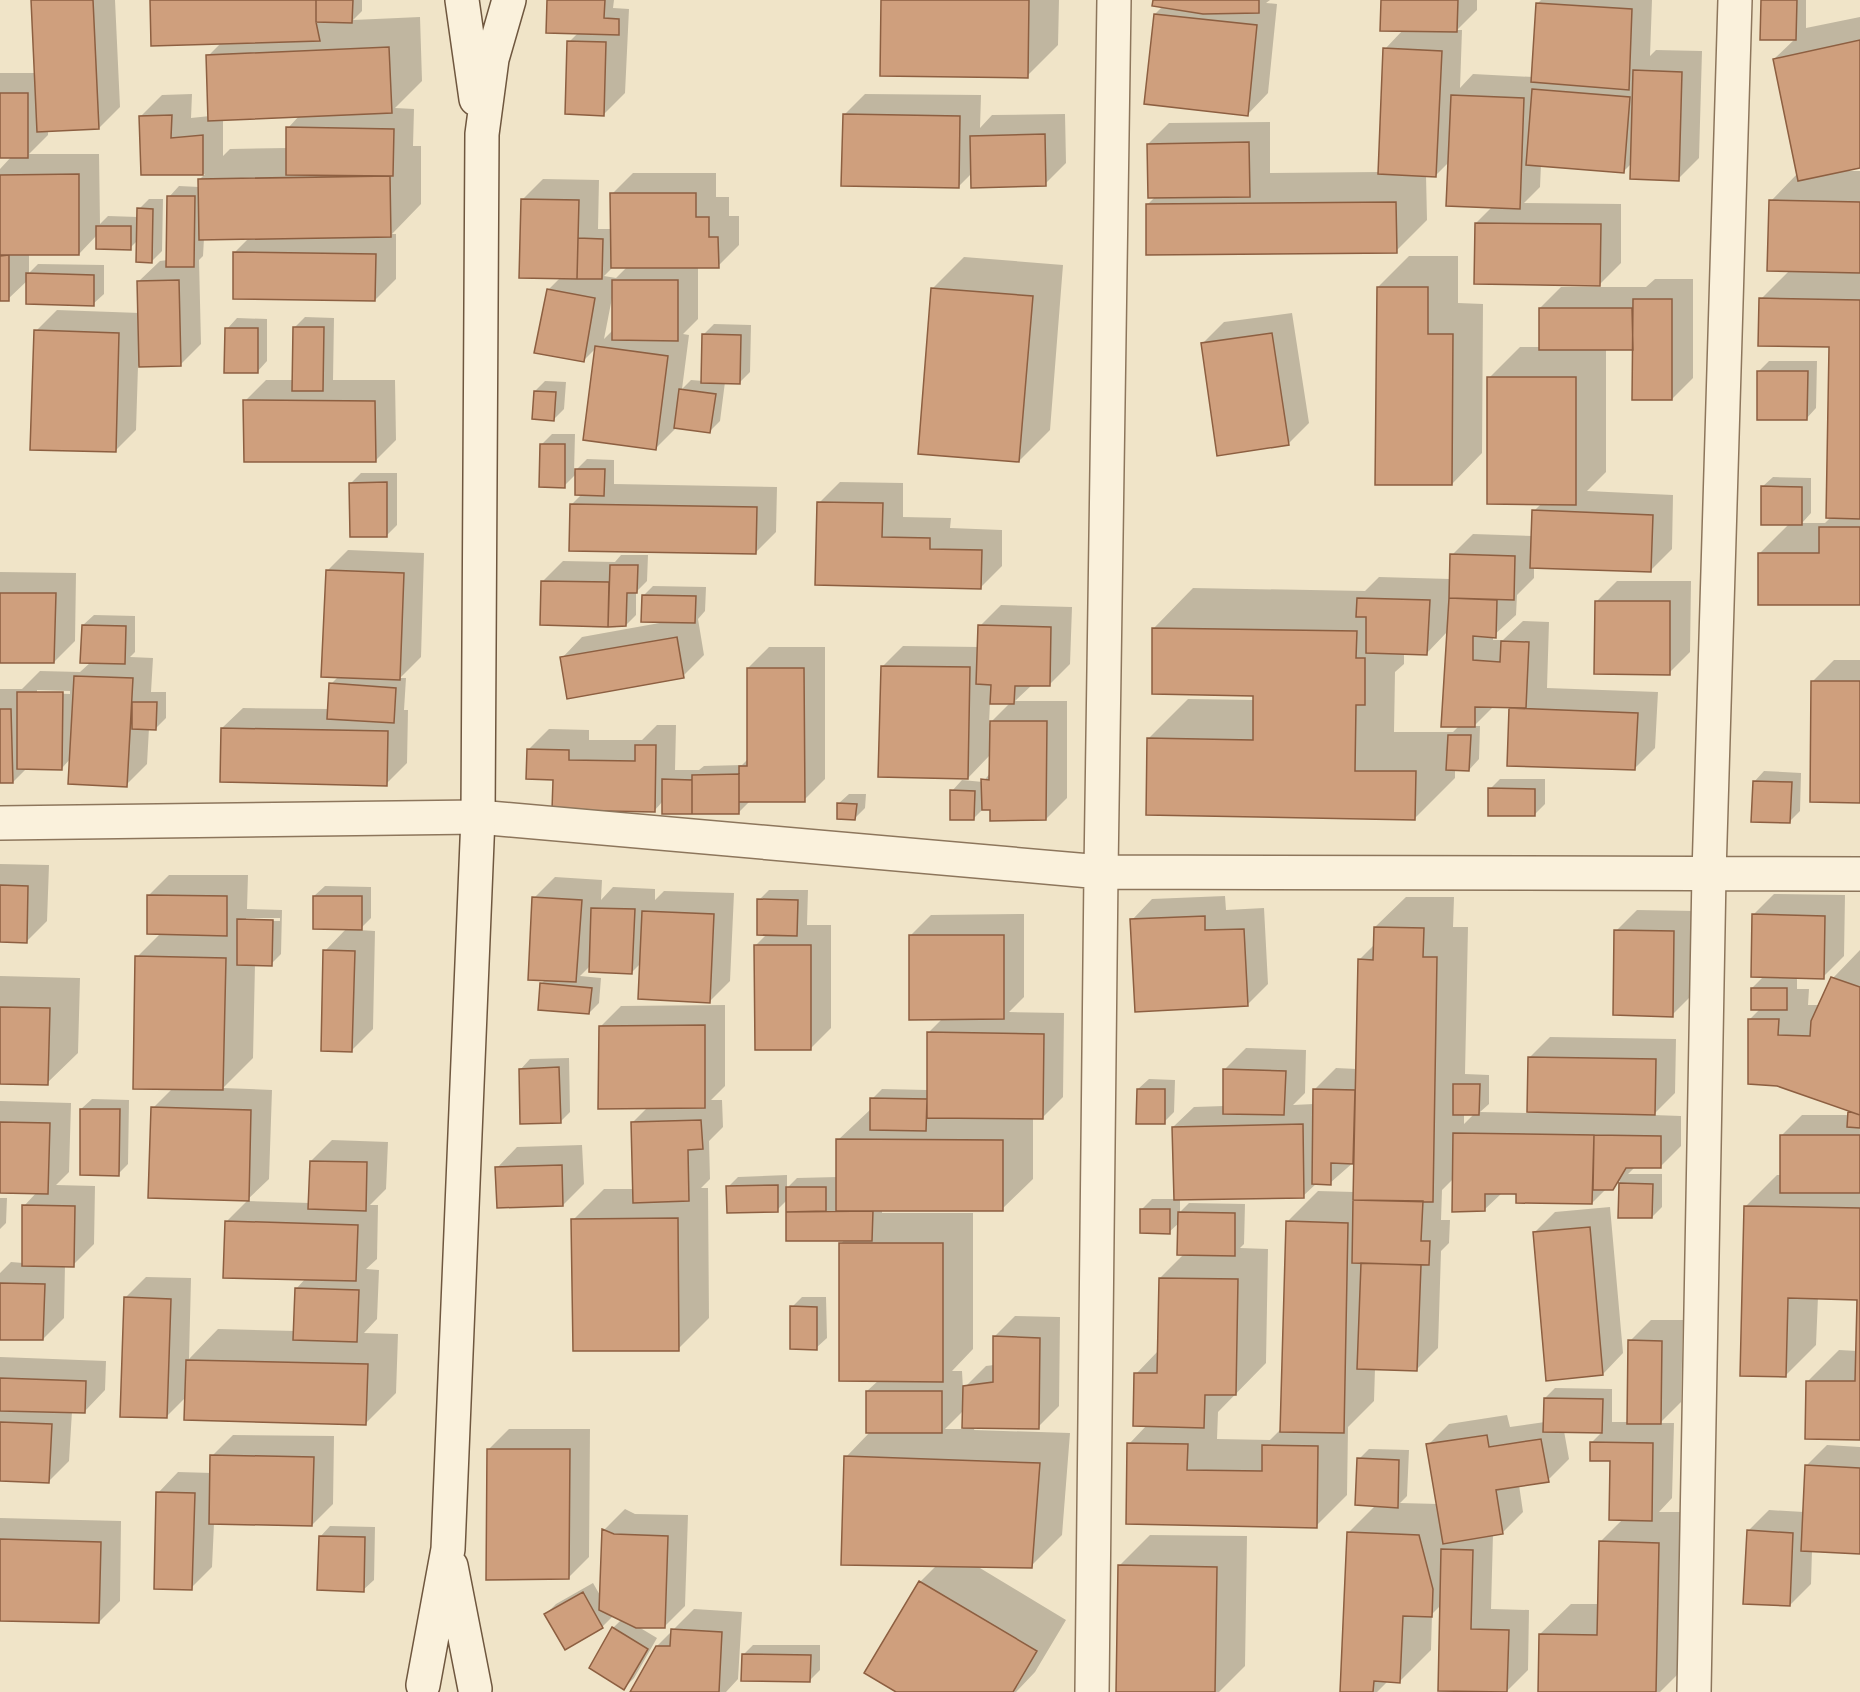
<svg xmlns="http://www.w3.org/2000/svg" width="1860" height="1692" font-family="'PT Serif',serif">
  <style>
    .shadow { fill: #0003; fill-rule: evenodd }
    .building { fill: #cf9f7d; stroke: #8d5f41; stroke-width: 1.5 }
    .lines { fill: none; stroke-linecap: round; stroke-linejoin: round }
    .street-casing { stroke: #8d765c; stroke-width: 36 }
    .secondary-casing { stroke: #6f573f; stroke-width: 36 }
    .street { stroke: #faf1dc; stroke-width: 33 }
    .secondary { stroke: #faf1dc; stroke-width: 33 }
  </style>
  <rect width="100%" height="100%" fill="#f0e4c8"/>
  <path class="shadow" d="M32,0H115L120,107L99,128L48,130V135L29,154H99L100,224L108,216L138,217L139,209L149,199H163L162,251L152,261L138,240L130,248L97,235L79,254H29V273L38,264L104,265V294L93,304L28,280L8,299H0V169L12,156H0V73H36Z
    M152,0H362V11L353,20L420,17L422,81L395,108L414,109L413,146H421V204L392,234H396V279L375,300L234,253L250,237L204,238L203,256L199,260L201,344L180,365L138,366L136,430L115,451L36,331L57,310L140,313L139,281L160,261L168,260L169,197L179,186L199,187V180L205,174L142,173L141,116L162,95L192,94L191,118L210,116L208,56L221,43ZM300,115L288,128V148L230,149L223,156V119Z
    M548,0H614L613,8L629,9L625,93L604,114L569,42L579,32Z
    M883,0H1059L1058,45L1027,76Z
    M1154,0H1270L1266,3L1277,4L1268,93L1248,114L1155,14L1163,6Z
    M1382,0H1477V10L1457,30H1462L1460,88L1473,74L1533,77L1538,3L1541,0H1652L1650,56L1656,50L1702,51L1699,158L1678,179L1632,163L1624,171L1541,164L1540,187L1524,203L1621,204V263L1600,284L1476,223L1493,206L1450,161L1436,175H1426L1427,220L1396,251L1147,205L1156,196L1148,144L1169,123L1270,122V173L1380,172L1385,49L1403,30Z
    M1762,0H1806V28L1860,17V167L1846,171H1860V603L1760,553L1790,523L1762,487L1773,477L1811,478V513L1802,523H1825L1831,517V346L1761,299L1790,270L1771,201L1798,173L1774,59L1795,39Z
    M865,94L981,95L980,128L992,115L1065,114L1066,163L1045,184L972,173L958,187L844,115Z
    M633,173H716V197H729V216H739V245L718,266H698V319L683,334L689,335L682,389L691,380L703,381L704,334L714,324L751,325L750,372L740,382H725L720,421L710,431L677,427L656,448L596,348L583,361L548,290L561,277L522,200L543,179L599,180L598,229H612V194ZM613,267H627L616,278L604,276ZM612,298L613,330L604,339Z
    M1409,256H1458V303L1483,304L1482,453L1452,484L1378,287Z
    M964,257L1063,265L1050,430L1019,461L933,288Z
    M1655,279H1693V378L1672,399L1634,349H1606V472L1587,491L1673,495L1672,549L1651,570L1534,566V578L1517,595L1516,615L1493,636V640H1503L1523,621L1549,622L1547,688L1658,692L1655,748L1634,769L1508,765L1511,707L1494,706L1474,726H1480L1479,759L1469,770L1455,769V778L1415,818L1148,739L1188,699L1255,700V694L1154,628L1193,588L1365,591L1379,577L1450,579L1452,555L1473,534L1533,536L1534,511L1542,503L1489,378L1520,347H1541L1540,308L1561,287H1646ZM1447,632L1459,726L1453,732H1394L1395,672L1404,664V652L1427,653Z
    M1292,313L1309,423L1288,444L1203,343L1224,322Z
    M305,317L334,318L333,380H395L396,440L375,461L245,401L266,380H294L295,327Z
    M237,318L267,319V361L257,372L227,329Z
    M1769,361H1817L1816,408L1806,419L1759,371Z
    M545,381L566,382L564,409L554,419L535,391Z
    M552,434H575L574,472L587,459L614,460V484L777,487L776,532L755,553L571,505L582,494L577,473L564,486L542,444Z
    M361,473H397V525L387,535L351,483Z
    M840,482L903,483V517L951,518L950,528L1002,530V566L981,587L816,583L819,503Z
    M348,550L424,553L421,657L400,678H406L404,710H408L407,763L386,784L222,728L243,708L329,709L331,684L339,676L327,571Z
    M621,555H648L647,581L636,592V615L626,625H608L542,582L563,561L615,562Z
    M0,572L76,573L75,641L54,662L0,661Z
    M1617,581H1691L1690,652L1669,673L1596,602Z
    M653,586L706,587L705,611L698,619L704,655L683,676L562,658L582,637L665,622L643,596Z
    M1001,605L1072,607L1070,664L1049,685H1032L1015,701H1067V798L1046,819L984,808L973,819L952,791L962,780L983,782L991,772V754L968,778L882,667L903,646L979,647L980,626ZM990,702L1010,703L989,724Z
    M94,615L135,616V652L130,657L153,658L151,692H166V718L156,728H149L147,764L126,785L71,758L62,768H27L13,782L0,781V689H22L40,671L80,672L91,662L83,625ZM37,690L70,691V694L37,693Z
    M769,647H825V779L804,800L749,802L739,812L663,801L654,811L554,778L528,750L549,729L589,730V740H642L657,725H676L675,770H699L704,766L742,765L749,758L748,668Z
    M1834,660H1860V801L1813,681Z
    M1764,771L1801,773L1800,811L1789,822L1754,782Z
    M1500,779H1545V804L1534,815L1490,789Z
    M849,794H866L865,808L855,818L838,804Z
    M0,864L49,865L47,921L26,942L0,941Z
    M169,875H248L247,909L282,910L281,954L271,964H255L253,1058L223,1088L272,1090L269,1179L248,1199L153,1108L173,1088L137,957L161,933L148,896ZM246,918H280V921H246Z
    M555,877L602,880L601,900L613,887L655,889V900L664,891L734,893L730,981L709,1002L641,963L632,972L590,966L580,976L601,978L599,1003L589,1013L541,984L546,979L534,898Z
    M325,886L371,887V918L359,930L375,931L373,1029L352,1050L325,951L347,928L314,896Z
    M769,890H808L807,925H831V1028L810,1049L756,945L767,934L759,900Z
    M1774,894L1845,895L1844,956L1823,977H1797V989H1809L1808,1005H1820L1833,978L1860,950V1439L1808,1381L1839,1350L1857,1351L1859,1299L1818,1297L1816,1345L1785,1376L1746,1206L1777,1175H1781V1136L1802,1115H1849L1851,1110L1750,1019L1761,1008L1752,988L1764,976L1753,915Z
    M1225,896L1226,910L1264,908L1268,984L1247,1005L1132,920L1152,899Z
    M1406,897H1454L1453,927H1468L1465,1074L1489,1075V1104L1480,1112L1528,1113L1529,1058L1550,1037L1676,1039L1675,1093L1653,1115L1681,1116V1146L1660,1167L1634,1168L1628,1174H1662V1207L1652,1217L1620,1216V1181L1612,1189H1606L1592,1203L1502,1193L1484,1210L1454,1178L1442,1190L1441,1220H1450L1449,1243L1441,1251L1438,1348L1417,1369L1375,1368L1374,1401L1348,1427L1347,1495L1316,1526L1128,1523L1129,1444L1147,1425L1136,1374L1159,1350L1160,1278L1185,1253L1179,1223L1169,1232L1142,1209L1152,1199H1175L1173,1127L1194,1107L1224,1106L1225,1069L1246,1048L1306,1050L1305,1093L1293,1105L1314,1104L1315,1089L1336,1068L1357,1069L1359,960L1375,944V927ZM1464,1114H1474L1464,1124ZM1355,1161L1354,1192L1318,1191L1287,1222L1282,1428L1270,1440L1217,1439L1218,1412L1266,1363L1268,1249L1240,1248L1244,1244L1245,1204L1189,1203L1180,1212V1199L1303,1196L1317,1183H1330Z
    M1637,910L1695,911L1693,994L1672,1015L1616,931Z
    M1024,914V997L1009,1012L1064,1013L1063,1097L1042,1118L1033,1117V1179L1002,1209L882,1210V1213H973V1349L952,1371H962L963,1389L986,1366L994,1365V1337L1015,1316L1060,1317L1059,1406L1038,1427H975L974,1430L1070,1433L1062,1535L1031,1566L975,1565L1066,1620L1035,1672L1016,1692H899L920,1582L937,1565L846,1457L871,1431L867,1391L879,1380L841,1244L845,1239H788L787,1200L777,1210L728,1187L738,1177L787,1175V1188L797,1178L838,1177V1140L871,1109L872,1099L882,1089L928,1090L929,1032L943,1018L910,936L931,915ZM964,1410L963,1429H945Z
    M0,976L80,978L78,1053L47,1083L0,1082Z
    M725,1005V1086L711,1100H722L723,1127L709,1141L710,1179L701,1188H708L709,1318L678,1349L573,1220L604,1189H634L632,1123L648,1107L601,1026L621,1006Z
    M569,1058L570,1112L560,1122L520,1070L530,1059Z
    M1149,1079L1175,1080L1174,1112L1164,1122L1138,1089Z
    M92,1099L129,1100L128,1164L118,1174L81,1109Z
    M0,1101L71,1103L69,1172L56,1185L95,1186L94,1244L73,1265H65L64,1318L43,1339L0,1338V1273L11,1262L23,1263L24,1206L37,1192H0Z
    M332,1140L388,1142L386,1189L370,1205H378L377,1259L366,1269L379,1270L377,1319L364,1333L398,1334L396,1393L366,1423L186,1397L166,1417L125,1298L146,1277L191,1278L189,1359L218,1329L295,1331L296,1289L306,1278L226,1222L247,1201L310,1203L311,1161Z
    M582,1145L584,1184L563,1205L497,1168L517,1147Z
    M0,1198H7L6,1223L0,1229Z
    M1610,1207L1623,1353L1603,1374L1534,1233L1555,1212Z
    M802,1297H826L827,1338L816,1348L792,1307Z
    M1651,1320H1683L1681,1402L1660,1423H1674L1672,1498L1659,1512H1689L1686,1666L1660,1692H1539L1540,1634L1571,1604H1599L1600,1542L1623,1519L1611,1460L1591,1443L1603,1431H1564L1569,1459L1548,1480L1519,1485L1523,1512L1502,1533L1493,1534L1491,1609L1529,1610L1528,1670L1507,1691L1441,1605L1432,1614L1431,1650L1400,1681L1389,1680L1377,1692H1342L1348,1533L1376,1505L1359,1459L1369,1449L1409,1450L1407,1496L1400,1503L1438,1504L1428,1445L1449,1424L1507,1415L1510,1427L1545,1422V1398L1555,1388L1612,1389V1422H1628L1630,1341Z
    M0,1357L106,1361L105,1390L85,1411H72L69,1461L48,1482L0,1480Z
    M509,1429H590L589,1557L568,1578L488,1450Z
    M233,1435L334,1436L333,1504L312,1525L214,1523L212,1567L191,1588L158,1493L178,1472L212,1473V1456Z
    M1827,1445L1860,1447V1552L1812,1550L1811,1584L1790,1605L1748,1531L1769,1510L1804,1512L1806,1466Z
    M625,1509L635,1514L688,1515L685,1606L664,1627L637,1626L657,1638L634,1678L624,1688L613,1628L622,1619L614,1615L602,1627L546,1614L556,1604L593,1583L601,1597L604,1530Z
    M0,1518L121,1521L120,1601L99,1622L0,1620Z
    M330,1526L375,1527L374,1580L363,1590L320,1537Z
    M1150,1535L1247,1536L1245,1666L1219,1692H1117L1119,1566Z
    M694,1609L742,1612L738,1679L726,1692H632L657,1646Z
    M753,1645H820V1670L810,1680L743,1655Z"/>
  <path class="building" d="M31,0H93L99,129L37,132Z
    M150,0H316V22L320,41L151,46Z
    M316,0H353L352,23L316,22Z
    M547,0H605L604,18L619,19V35L546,33Z
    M881,0H1029L1028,78L880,76Z
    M1153,0H1259V13L1203,14L1152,6Z
    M1381,0H1458L1457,32L1380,31Z
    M1761,0H1797L1796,40H1760Z
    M1536,3L1632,9L1629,90L1531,82Z
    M1154,14L1257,25L1248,116L1144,104Z
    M1860,40V168L1798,181L1773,59Z
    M567,41L606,42L604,116L565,114Z
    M389,47L392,113L208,121L206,55Z
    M1383,48L1442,51L1436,177L1378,174Z
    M1633,70L1682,72L1679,181L1630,179Z
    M1532,89L1630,97L1624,173L1526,165Z
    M0,93H28V158H0Z
    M1451,95L1524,98L1520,209L1446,206Z
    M843,114L960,116L959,188L841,186Z
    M172,115L171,138L203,135V175H141L139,116Z
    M286,127L394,129L393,176L286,175Z
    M1045,134L1046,186L971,188L970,136Z
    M1249,142L1250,197L1148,198L1147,144Z
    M79,174V255H0V175Z
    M390,176L391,237L199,240L198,179Z
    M610,193H696V217H709V237H718L719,268H611Z
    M167,196H195L194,267H166Z
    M521,199L579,200L577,279L519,278Z
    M1769,200L1860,202V273L1767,271Z
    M1396,202L1397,253L1146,255V204Z
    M137,208L153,209L152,263L136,262Z
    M1475,223L1601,224L1600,286L1474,284Z
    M96,226H131V250L96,249Z
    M578,238L603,239L602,279H577Z
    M233,252L376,254L375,301L233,299Z
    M9,255V301H0V256Z
    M26,273L94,275V306L26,304Z
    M179,280L181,366L139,367L137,281Z
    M612,280H678V341L612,340Z
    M1377,287H1428V334H1453L1452,485H1375Z
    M931,288L1033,296L1019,462L918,454Z
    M547,289L595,298L584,362L534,353Z
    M1759,298L1860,300V519L1826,518L1829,347L1758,346Z
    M1633,299H1672V400H1632Z
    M1539,308H1632L1633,350H1539Z
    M293,327H324L323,391H292Z
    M225,328H258V373H224Z
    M34,330L119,333L116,452L30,450Z
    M1272,333L1289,445L1217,456L1201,343Z
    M702,334L741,335L740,384L701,383Z
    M595,346L668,356L656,450L583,440Z
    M1757,371H1808L1807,420H1757Z
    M1487,377H1576V505L1487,504Z
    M679,389L716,394L710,433L674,428Z
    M534,391L556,392L554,421L532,419Z
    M243,400L375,401L376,462H244Z
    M540,444H565V488L539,487Z
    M575,469H605L604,496L575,495Z
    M387,482V537H350L349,483Z
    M1761,486L1802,487V525H1761Z
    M817,502L883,503L882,537L930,538V549L982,550L981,589L815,585Z
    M570,504L757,507L756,554L569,551Z
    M1532,510L1653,515L1651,572L1530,568Z
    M1819,527H1860V605H1758V553H1819Z
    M1450,554L1515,556L1514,600L1449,598Z
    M610,565H638L637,593H627L626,626L608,627Z
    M326,570L404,573L400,680L321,677Z
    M541,581L609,582L608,627L540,625Z
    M0,593H56L54,663H0Z
    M642,595L696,596L695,623L641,622Z
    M1357,598L1430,600L1427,655L1366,653V617H1356Z
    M1449,598L1497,600L1496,638L1473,636V660L1500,662L1501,641L1529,642L1526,708L1475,707V727H1441Z
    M1595,601H1670V675L1594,674Z
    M82,625L126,626L125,664L80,663Z
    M978,625L1051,627L1050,686H1015L1014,704H990L991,685L976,684Z
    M1152,628L1357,631L1356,658H1365V705H1356L1355,771H1416L1415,820L1146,815L1147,738L1253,740V696L1152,694Z
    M677,637L684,678L567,699L560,657Z
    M881,666L970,667L968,779L878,777Z
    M747,668H804L805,802H739V766H747Z
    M74,676L133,678L127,787L68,784Z
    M1811,681H1860V803L1810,802Z
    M329,683L396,688L394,723L327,719Z
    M17,692H63L62,770L17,769Z
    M132,702H157L156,730L132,729Z
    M1509,708L1638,713L1635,770L1507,766Z
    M0,709H11L13,783H0Z
    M990,721H1047L1046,820L990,821V810H982L981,779L989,780Z
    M221,728L388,731L387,786L220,782Z
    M1448,735H1471L1469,771L1446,770Z
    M635,745H656L655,812L552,810L553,780L526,779L527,749L569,750V760L635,761Z
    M739,774V814H692V775Z
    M662,779L692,780V814H662Z
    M1753,781L1792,782L1790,823L1751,822Z
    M1488,788L1535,789V816H1488Z
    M950,790L975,791L974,820H950Z
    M837,803L857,804L855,820L837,819Z
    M0,885L28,886L27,943L0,942Z
    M147,895L227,896V936L147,934Z
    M313,896H362V930L313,929Z
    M532,897L582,900L576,982L528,980Z
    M757,899L798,900L797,936L757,935Z
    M591,908L635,909L632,974L589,972Z
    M642,911L714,914L710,1003L638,999Z
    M1752,914L1825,916L1824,979L1751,977Z
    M1205,916V930L1244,929L1248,1006L1135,1012L1130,919Z
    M237,919L273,920L272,966L237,965Z
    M1374,927L1424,928L1423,957H1437L1433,1202L1353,1200L1358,959L1373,960Z
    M1614,930L1674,931L1673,1017L1613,1015Z
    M909,935H1004V1019L909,1020Z
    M754,945H811V1050H755Z
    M323,950L355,951L352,1052L321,1051Z
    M135,956L226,958L223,1090L133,1089Z
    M1831,977L1860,987V1115L1777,1086L1748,1084V1019H1779L1778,1035L1810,1036L1811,1021Z
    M540,983L592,988L589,1014L538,1010Z
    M1751,988H1787V1010H1751Z
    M0,1007L50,1008L48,1085L0,1084Z
    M705,1025V1108L598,1109L599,1026Z
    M927,1032L1044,1034L1043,1119L927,1118Z
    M1528,1057L1656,1059L1655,1115L1527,1112Z
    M559,1067L561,1123L520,1124L519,1069Z
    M1223,1069L1286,1071L1284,1115L1223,1114Z
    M1453,1084H1480L1479,1115H1453Z
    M1137,1089H1165V1124H1136Z
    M1313,1089L1355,1090L1353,1164L1331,1163V1185L1312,1184Z
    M870,1098L927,1099L926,1131L870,1130Z
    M151,1107L251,1110L249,1201L148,1198Z
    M80,1109H120L119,1176L80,1175Z
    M1848,1111L1860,1115V1128L1847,1127Z
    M701,1120L703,1149L688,1150L689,1201L633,1203L631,1122Z
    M0,1122L50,1123L48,1194L0,1193Z
    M1303,1124L1304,1198L1174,1200L1172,1127Z
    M1453,1133L1594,1135L1592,1204L1516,1203V1194H1485V1211L1452,1212Z
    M1594,1135L1661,1136V1168H1626L1613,1190H1593Z
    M1780,1135H1860V1193H1780Z
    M836,1139L1003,1140V1211H836Z
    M310,1161L367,1162L366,1211L308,1209Z
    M562,1165L563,1206L497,1208L495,1167Z
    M1619,1183L1653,1184L1652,1218H1618Z
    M778,1185V1212L727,1213L726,1186Z
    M786,1187H826V1211L786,1212Z
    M1353,1200L1423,1201L1421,1241H1430L1429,1265L1352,1263Z
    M22,1205L75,1206L74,1267L22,1266Z
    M1744,1206L1860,1208V1440L1805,1439L1806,1381H1855L1857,1300L1788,1298L1786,1377L1740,1376Z
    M1140,1209H1170V1234L1140,1233Z
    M873,1211L872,1241H786V1212Z
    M1178,1212L1235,1213V1256L1177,1255Z
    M678,1218L679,1351H573L571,1219Z
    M225,1221L358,1225L356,1281L223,1278Z
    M1286,1221L1348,1223L1344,1433L1280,1432Z
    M1590,1227L1603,1375L1546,1381L1533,1232Z
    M839,1243H943V1382L839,1381Z
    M1361,1263L1421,1265L1417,1371L1357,1369Z
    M1159,1278L1238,1279L1236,1395H1205L1204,1428L1133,1426L1134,1373H1157Z
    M0,1283L45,1284L43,1340H0Z
    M295,1288L359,1290L357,1342L293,1340Z
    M124,1297L171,1299L167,1418L120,1417Z
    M790,1306L817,1307V1350L790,1349Z
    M993,1336L1040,1338L1039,1429L962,1428L963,1386L993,1382Z
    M1628,1340L1662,1341L1661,1424H1627Z
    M186,1360L368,1364L366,1425L184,1420Z
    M0,1378L86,1381L85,1413L0,1411Z
    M866,1391H942V1433H866Z
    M1544,1398L1603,1399L1602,1433L1543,1432Z
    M0,1422L52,1424L49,1483L0,1481Z
    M1487,1435L1489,1447L1541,1439L1549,1482L1496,1490L1503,1534L1443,1544L1426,1444Z
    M1590,1442L1653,1443L1652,1521L1609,1520L1610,1461H1590Z
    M1127,1443L1188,1444L1187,1470L1262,1471V1445L1318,1446L1317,1528L1126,1524Z
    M487,1449H570L569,1579L486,1580Z
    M210,1455L314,1457L312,1526L209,1524Z
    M844,1456L1040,1463L1032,1568L841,1565Z
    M1357,1458L1399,1460L1398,1508L1355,1505Z
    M1805,1465L1860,1468V1554L1801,1551Z
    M156,1492L195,1493L192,1590L154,1589Z
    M602,1529L614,1534L668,1536L665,1628H636L599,1610Z
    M1747,1530L1793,1533L1790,1606L1743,1604Z
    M1347,1532L1419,1535L1433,1589L1432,1617L1403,1616L1400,1683L1374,1681L1373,1692H1340Z
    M319,1536L365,1537L364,1592L317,1590Z
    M0,1539L101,1542L99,1623L0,1621Z
    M1599,1541L1659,1543L1656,1692H1538L1539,1634L1597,1635Z
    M1441,1549L1473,1550L1471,1629L1509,1630L1507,1692L1438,1691Z
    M1118,1565L1217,1567L1215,1692H1116Z
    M919,1581L1037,1651L1013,1692H896L864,1673Z
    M583,1592L603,1628L565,1650L544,1614Z
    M612,1627L648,1649L624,1690L589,1668Z
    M671,1629L722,1632L719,1692H630L656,1646H670Z
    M742,1654L811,1655L810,1682L741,1681Z"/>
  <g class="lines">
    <g class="street-casing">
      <path id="street" d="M0,823L478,817L1101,872L1860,874
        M1092,1692L1101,872L1114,0
        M1694,1692L1709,874L1735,0"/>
    </g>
    <g class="secondary-casing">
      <path id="secondary" d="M462,0L476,99
        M451,1566L475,1689
        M423,1685L448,1549L478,817L482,134L492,59L509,0"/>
    </g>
    <use href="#street" class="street"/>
    <use href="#secondary" class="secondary"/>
  </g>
</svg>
